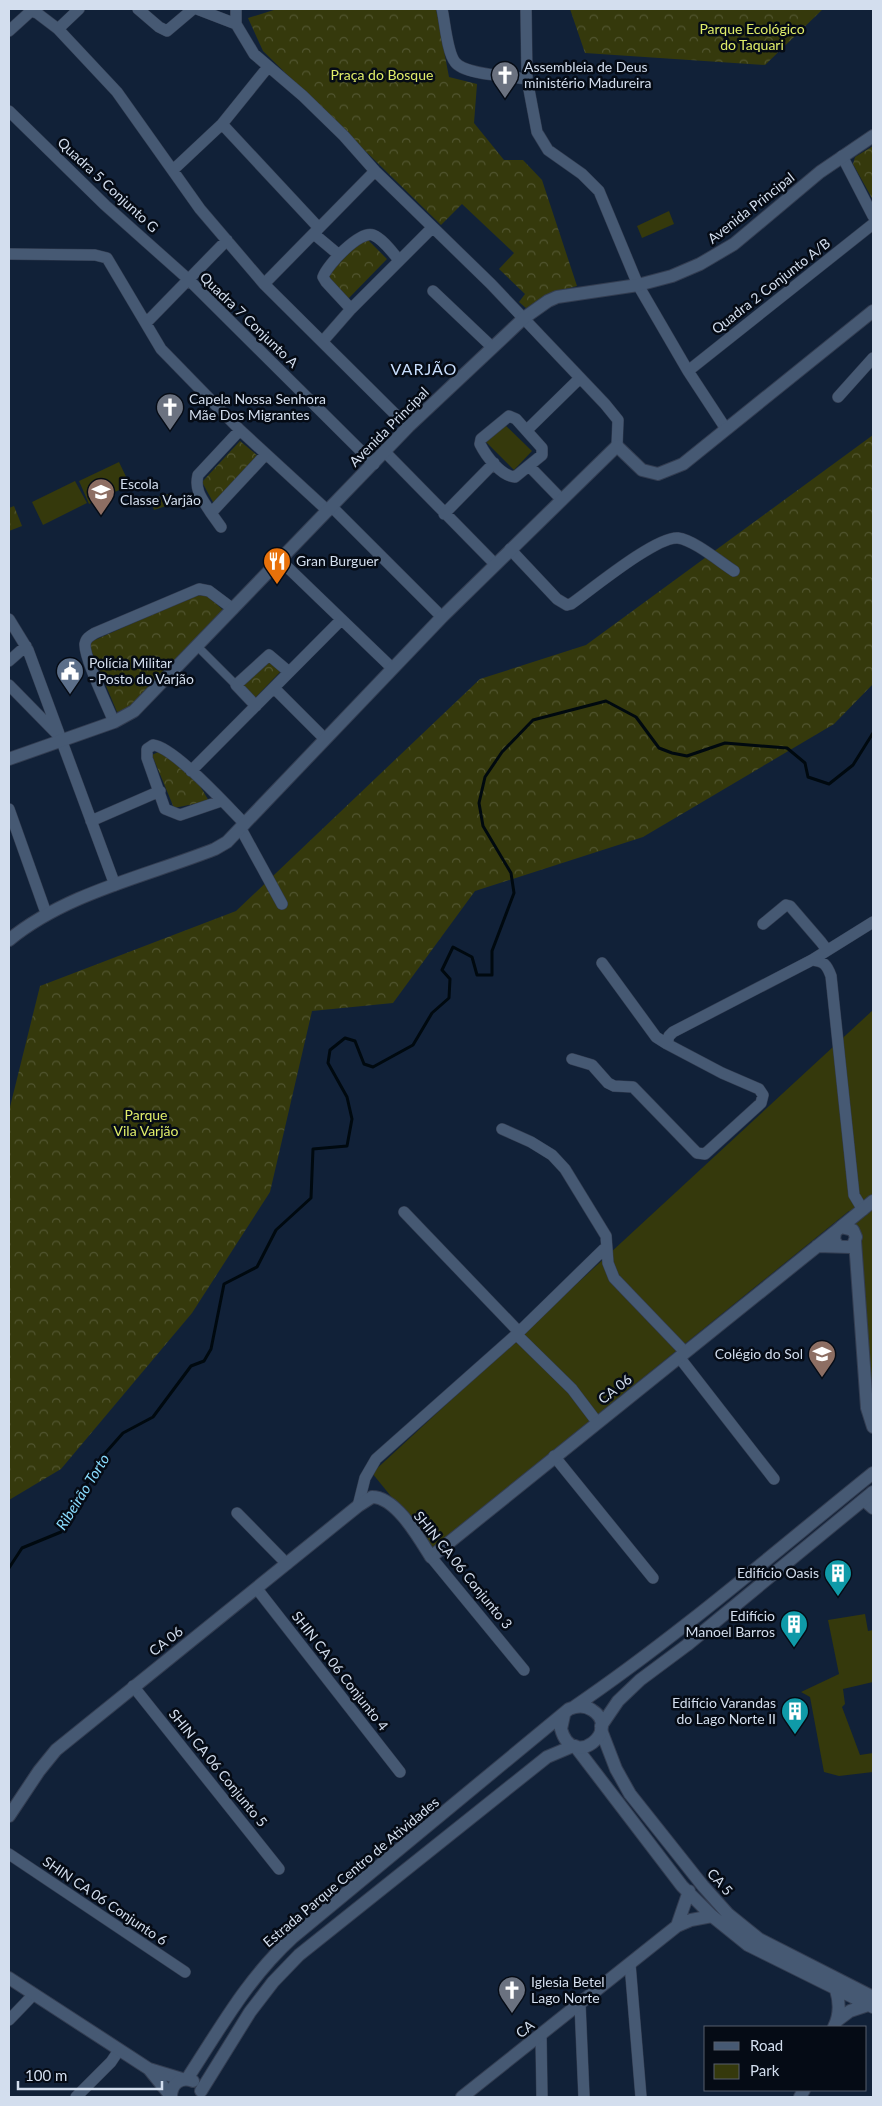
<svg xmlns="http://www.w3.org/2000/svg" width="882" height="2106" font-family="Lato,sans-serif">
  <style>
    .green { fill: #35390c }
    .forest { fill: url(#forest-crowns) }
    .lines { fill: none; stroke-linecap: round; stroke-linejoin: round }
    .stream { stroke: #00090f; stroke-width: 3 }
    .pedestrian-casing { stroke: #333d51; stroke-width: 9 }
    .minor-casing { stroke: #333d51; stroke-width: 12 }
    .tertiary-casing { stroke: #333d51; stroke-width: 14 }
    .secondary-casing { stroke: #333d51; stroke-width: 14 }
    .pedestrian { stroke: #465973; stroke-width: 8 }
    .minor { stroke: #465973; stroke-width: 11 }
    .tertiary { stroke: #465973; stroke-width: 12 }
    .secondary { stroke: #465973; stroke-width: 12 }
    .labels { text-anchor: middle; stroke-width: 5; stroke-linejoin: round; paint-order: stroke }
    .park-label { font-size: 14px; fill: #e0ed69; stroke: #050b15 }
    .poi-label { font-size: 14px; fill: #d3deee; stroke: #050b15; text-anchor: start }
    .street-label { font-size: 14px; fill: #d3deee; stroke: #050b15 }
    .water-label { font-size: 15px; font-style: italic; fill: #89dcfe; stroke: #050b15 }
    .quarter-label { font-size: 16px; letter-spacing: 1px; fill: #c8defd; stroke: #050b15 }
  </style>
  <defs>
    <pattern id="forest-crowns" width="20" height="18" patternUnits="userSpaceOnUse" patternTransform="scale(1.25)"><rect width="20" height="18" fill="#35390c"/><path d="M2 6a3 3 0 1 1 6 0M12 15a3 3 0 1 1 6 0" fill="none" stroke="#515530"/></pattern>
  </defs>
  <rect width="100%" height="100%" fill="#112138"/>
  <path class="green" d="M669,211L674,224L642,238L637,226Z
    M504,424L532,451L514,470L486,442Z
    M119,462L130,485L89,504L79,481Z
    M75,481L87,503L43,525L32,502Z
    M873,1010V1419L849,1211L433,1548L372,1473Z
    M865,1614L868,1631L873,1630V1682L843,1689L845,1704L842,1707L860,1755L873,1753V1772L839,1776L824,1772L810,1697L801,1692L839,1674L828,1620Z"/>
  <path class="forest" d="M277,9H436L449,77L477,84L474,123L504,160H523L542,180L577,286L548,294L527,309L519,302L525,294L499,269L514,253L462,204L441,225L263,51L248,18Z
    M570,9H823L765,65L585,53Z
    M873,146V200L853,164L855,157Z
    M365,237L387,259L348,299L326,277Z
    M873,435V684L834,724L643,837L475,891L393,1003L312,1011L270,1192L192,1313L61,1469L9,1500V1111L40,986L236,911L480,679L586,645Z
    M240,441L258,456L214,504L202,482Z
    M172,493L175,503L154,510L151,499Z
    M14,506L22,526L9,531V508Z
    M201,593L209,597L223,610L134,704L126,710L117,712L88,643Z
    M267,657L281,671L255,698L241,684Z
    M162,750L200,786L209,801L174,808L152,755Z"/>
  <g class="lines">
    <path class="stream" d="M9,1568L22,1548L61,1532L100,1459L123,1433L153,1417L191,1366L204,1361L211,1349L224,1284L257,1267L276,1230L311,1198L313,1149L347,1146L352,1119L347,1097L328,1063L330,1050L345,1038L355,1041L364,1064L373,1067L413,1045L432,1013L449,998L450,979L442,970L453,947L472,957L477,975H492V951L514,893L511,873L483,826L479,803L485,777L502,752L533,720L606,701L636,717L659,748L672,753L687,756L725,743L787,748L805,763L808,777L829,784L853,765L873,733"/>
    <g class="pedestrian-casing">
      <path id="pedestrian" d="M197,646L236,685"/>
    </g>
    <g class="minor-casing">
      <path id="minor" d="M138,9L159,27L167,31L193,9
        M197,9L236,24
        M442,9C445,22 447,52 455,62C464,75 511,76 527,79
        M526,9L527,79L537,132L548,150L582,174L599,191L638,285L688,371L726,429
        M236,24L254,54L303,96L344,136L375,171L491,284L605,404L618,420L617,446
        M236,24V9
        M58,29L79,9
        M9,31L31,11L37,13L58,29L117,92L200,209L264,284L408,427
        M9,111L105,205L188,279L374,464
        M222,124L318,227
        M842,156L873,216
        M173,170L222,124L268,67
        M314,234L339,255
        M9,254L95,255L107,258L161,349L240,430L328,511
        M264,284L375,171
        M433,291L492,347
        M351,309L326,282L323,277C327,265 360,230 373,235C383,239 392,252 399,260
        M146,323L227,240
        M323,341L351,309L432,228
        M688,371L873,224
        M838,397L873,358
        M509,416L516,419L542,448V455L515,477C501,476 486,456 480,444L481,439Z
        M527,430L579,379
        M385,452L495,564
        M530,467L562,500
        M332,507L442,617
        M211,513C203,500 194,491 198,475L240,430
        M444,514L494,463
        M221,527L211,513L266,454
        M510,549L557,599L567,605L571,604C591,590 656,536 678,538C694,540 720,562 734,571
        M281,561L392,668
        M9,619L28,650L115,885
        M9,661L26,646
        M9,685L59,736
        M274,688L325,739
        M256,706L236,685L269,655L289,672
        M114,722C108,707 84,658 85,644C86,638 90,636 95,633L199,589L209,591L233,609
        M191,771L341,620
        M221,801L180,815L165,809L147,758V749L153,745C174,747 228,807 245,824
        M9,809L46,913
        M91,821L160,791
        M241,829L282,904
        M763,924L786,905L790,906L821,942L827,950
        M812,960C824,961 827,965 831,976L854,1195L863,1210
        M667,1044L669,1036L673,1032L812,960L873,922
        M572,1059L592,1065L608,1083L614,1086L633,1087L697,1153L705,1154L761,1103L763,1095L759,1089L722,1073L667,1044L656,1037L602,963
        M502,1129L531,1142L552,1155L565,1169L606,1236L608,1263L614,1278L685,1352
        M404,1212L519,1332
        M516,1334L572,1389L597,1422
        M679,1357L774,1479
        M554,1456L653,1578
        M358,1506L365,1478L376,1459L519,1332L606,1247
        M237,1513L287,1564
        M431,1557L524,1670
        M257,1589L400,1772
        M133,1686L279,1869
        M9,1854L185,1972
        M630,1964L641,2097
        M580,2004L584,2097
        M9,2020L34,1994
        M541,2036L542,2097
        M76,2097L111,2062L119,2050"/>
    </g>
    <g class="tertiary-casing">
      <path id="tertiary" d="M9,759L114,722L134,711L408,427L524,318L548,301L557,297L638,285L672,276L700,264L734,244L820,172L873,136
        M9,940C66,893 147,876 215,849L227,842L442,617L617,446L642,470L658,474L683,464L873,311
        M841,1227L873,1201
        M855,1241L867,1408L873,1427
        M817,1246L850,1247L853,1245L856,1237L853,1230L841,1227L835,1232L834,1240L838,1246
        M864,1500L873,1508
        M601,1730L616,1769L630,1794L703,1886L728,1914L759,1939L873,1997
        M575,1746L682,1886L712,1916L748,1945L873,2007
        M9,1816L39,1771L56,1750L358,1506L372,1497C396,1497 419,1538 431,1557L835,1232
        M677,1926L689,1891
        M9,1978L149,2069L182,2079
        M838,2020L850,2011L868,2005
        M834,2027C840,2015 840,2003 836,1990
        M149,2069L170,2095
        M462,2097L677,1926L691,1920L712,1916
        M800,2097L804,2090"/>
    </g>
    <g class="secondary-casing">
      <path id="secondary" d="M574,1707C678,1636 775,1552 873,1473
        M601,1726L618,1701L640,1680L687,1645L873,1492
        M187,2079C221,2027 247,1979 293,1937L569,1709C576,1706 585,1705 592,1710C623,1729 573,1772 561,1729L564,1715
        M201,2091L250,2012L273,1982L299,1955L547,1757L573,1746
        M171,2097C171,2084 181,2076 193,2081"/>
    </g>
    <use href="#pedestrian" class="pedestrian"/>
    <use href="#minor" class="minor"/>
    <use href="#tertiary" class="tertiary"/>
    <use href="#secondary" class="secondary"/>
  </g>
  <defs>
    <g id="church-pin" transform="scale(1.4375)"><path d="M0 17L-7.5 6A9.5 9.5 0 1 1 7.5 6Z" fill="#6b7280" stroke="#050b15"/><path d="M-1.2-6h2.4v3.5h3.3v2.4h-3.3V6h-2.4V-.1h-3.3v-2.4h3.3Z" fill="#fff"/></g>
    <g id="school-pin" transform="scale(1.4375)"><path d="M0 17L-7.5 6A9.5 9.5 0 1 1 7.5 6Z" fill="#8d6e63" stroke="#050b15"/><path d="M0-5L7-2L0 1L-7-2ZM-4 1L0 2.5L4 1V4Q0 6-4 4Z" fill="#fff"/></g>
    <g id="restaurant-pin" transform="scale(1.4375)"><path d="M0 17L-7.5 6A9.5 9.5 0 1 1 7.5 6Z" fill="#e8710a" stroke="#050b15"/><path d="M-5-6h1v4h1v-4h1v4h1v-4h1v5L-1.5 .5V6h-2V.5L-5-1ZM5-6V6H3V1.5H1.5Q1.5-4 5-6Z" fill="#fff"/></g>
    <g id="civic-pin" transform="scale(1.4375)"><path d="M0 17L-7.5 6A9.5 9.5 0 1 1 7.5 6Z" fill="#5c6f8a" stroke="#050b15"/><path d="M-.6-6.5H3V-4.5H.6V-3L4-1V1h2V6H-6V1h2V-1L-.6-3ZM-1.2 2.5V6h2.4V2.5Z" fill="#fff"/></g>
    <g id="university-pin" transform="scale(1.4375)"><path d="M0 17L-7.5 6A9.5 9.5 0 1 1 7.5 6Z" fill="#8d6e63" stroke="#050b15"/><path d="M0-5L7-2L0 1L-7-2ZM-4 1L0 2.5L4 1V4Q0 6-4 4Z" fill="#fff"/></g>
    <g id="building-pin" transform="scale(1.4375)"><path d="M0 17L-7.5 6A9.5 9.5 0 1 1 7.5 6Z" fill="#0f9aa8" stroke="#050b15"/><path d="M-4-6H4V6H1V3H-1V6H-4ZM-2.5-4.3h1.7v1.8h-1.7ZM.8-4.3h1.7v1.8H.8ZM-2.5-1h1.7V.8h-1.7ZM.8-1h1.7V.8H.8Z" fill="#fff"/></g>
  </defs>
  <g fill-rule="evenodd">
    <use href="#church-pin" x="505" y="75"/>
    <use href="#church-pin" x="170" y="407"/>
    <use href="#school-pin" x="101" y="492"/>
    <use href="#restaurant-pin" x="277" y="561"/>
    <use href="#civic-pin" x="70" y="671"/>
    <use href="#university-pin" x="822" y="1354"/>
    <use href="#building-pin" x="838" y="1573"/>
    <use href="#building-pin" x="794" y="1624"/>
    <use href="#building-pin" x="795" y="1711"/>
    <use href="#church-pin" x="512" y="1990"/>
  </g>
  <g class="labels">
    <g class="park-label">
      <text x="752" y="34">Parque Ecológico<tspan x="752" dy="16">do Taquari</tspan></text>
      <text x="382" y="80">Praça do Bosque</text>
      <text x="146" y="1120">Parque<tspan x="146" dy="16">Vila Varjão</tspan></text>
    </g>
    <g class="poi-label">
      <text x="524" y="72">Assembleia de Deus<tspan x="524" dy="16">ministério Madureira</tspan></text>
      <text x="189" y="404">Capela Nossa Senhora<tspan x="189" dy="16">Mãe Dos Migrantes</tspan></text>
      <text x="120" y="489">Escola<tspan x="120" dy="16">Classe Varjão</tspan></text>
      <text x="296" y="566">Gran Burguer</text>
      <text x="89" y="668">Polícia Militar<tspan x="89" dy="16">- Posto do Varjão</tspan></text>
      <text x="803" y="1359" text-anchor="end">Colégio do Sol</text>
      <text x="819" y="1578" text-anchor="end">Edifício Oasis</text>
      <text x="775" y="1621" text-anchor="end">Edifício<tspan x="775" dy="16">Manoel Barros</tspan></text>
      <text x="776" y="1708" text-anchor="end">Edifício Varandas<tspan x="776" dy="16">do Lago Norte II</tspan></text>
      <text x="531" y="1987">Iglesia Betel<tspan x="531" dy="16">Lago Norte</tspan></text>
    </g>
    <g class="street-label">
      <text transform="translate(108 185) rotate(43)" y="5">Quadra 5 Conjunto G</text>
      <text transform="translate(751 208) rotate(-38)" y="5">Avenida Principal</text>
      <text transform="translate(771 286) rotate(-38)" y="5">Quadra 2 Conjunto A/B</text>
      <text transform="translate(249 320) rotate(44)" y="5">Quadra 7 Conjunto A</text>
      <text transform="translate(389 427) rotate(-45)" y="5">Avenida Principal</text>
      <text transform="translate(615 1389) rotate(-38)" y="5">CA 06</text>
      <text transform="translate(463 1570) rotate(51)" y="5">SHIN CA 06 Conjunto 3</text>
      <text transform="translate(166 1641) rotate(-38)" y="5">CA 06</text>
      <text transform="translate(340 1671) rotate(52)" y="5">SHIN CA 06 Conjunto 4</text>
      <text transform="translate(218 1768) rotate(51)" y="5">SHIN CA 06 Conjunto 5</text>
      <text transform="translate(351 1872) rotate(-40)" y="5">Estrada Parque Centro de Atividades</text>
      <text transform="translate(720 1882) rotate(49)" y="5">CA 5</text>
      <text transform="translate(105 1901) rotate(34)" y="5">SHIN CA 06 Conjunto 6</text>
      <text transform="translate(525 2029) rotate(-38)" y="5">CA</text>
    </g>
    <g class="water-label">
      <text transform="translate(83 1492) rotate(-58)" y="5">Ribeirão Torto</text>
    </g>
    <g class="quarter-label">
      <text x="424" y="375">VARJÃO</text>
    </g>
  </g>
  <rect width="882" height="2106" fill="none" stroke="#d3deee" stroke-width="20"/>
  <rect x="704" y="2026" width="162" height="65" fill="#050b15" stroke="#575f6c"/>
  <rect x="714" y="2042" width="25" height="8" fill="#465973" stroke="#575f6c"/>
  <text x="750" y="2051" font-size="15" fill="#d3deee">Road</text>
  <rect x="714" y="2064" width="25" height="15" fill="#35390c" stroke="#575f6c"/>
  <text x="750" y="2076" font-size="15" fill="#d3deee">Park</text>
  <path d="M18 2081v8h144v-8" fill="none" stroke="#d3deee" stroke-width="2.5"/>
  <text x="25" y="2081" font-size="15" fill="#d3deee" stroke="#050b15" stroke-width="4" paint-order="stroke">100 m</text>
</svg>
